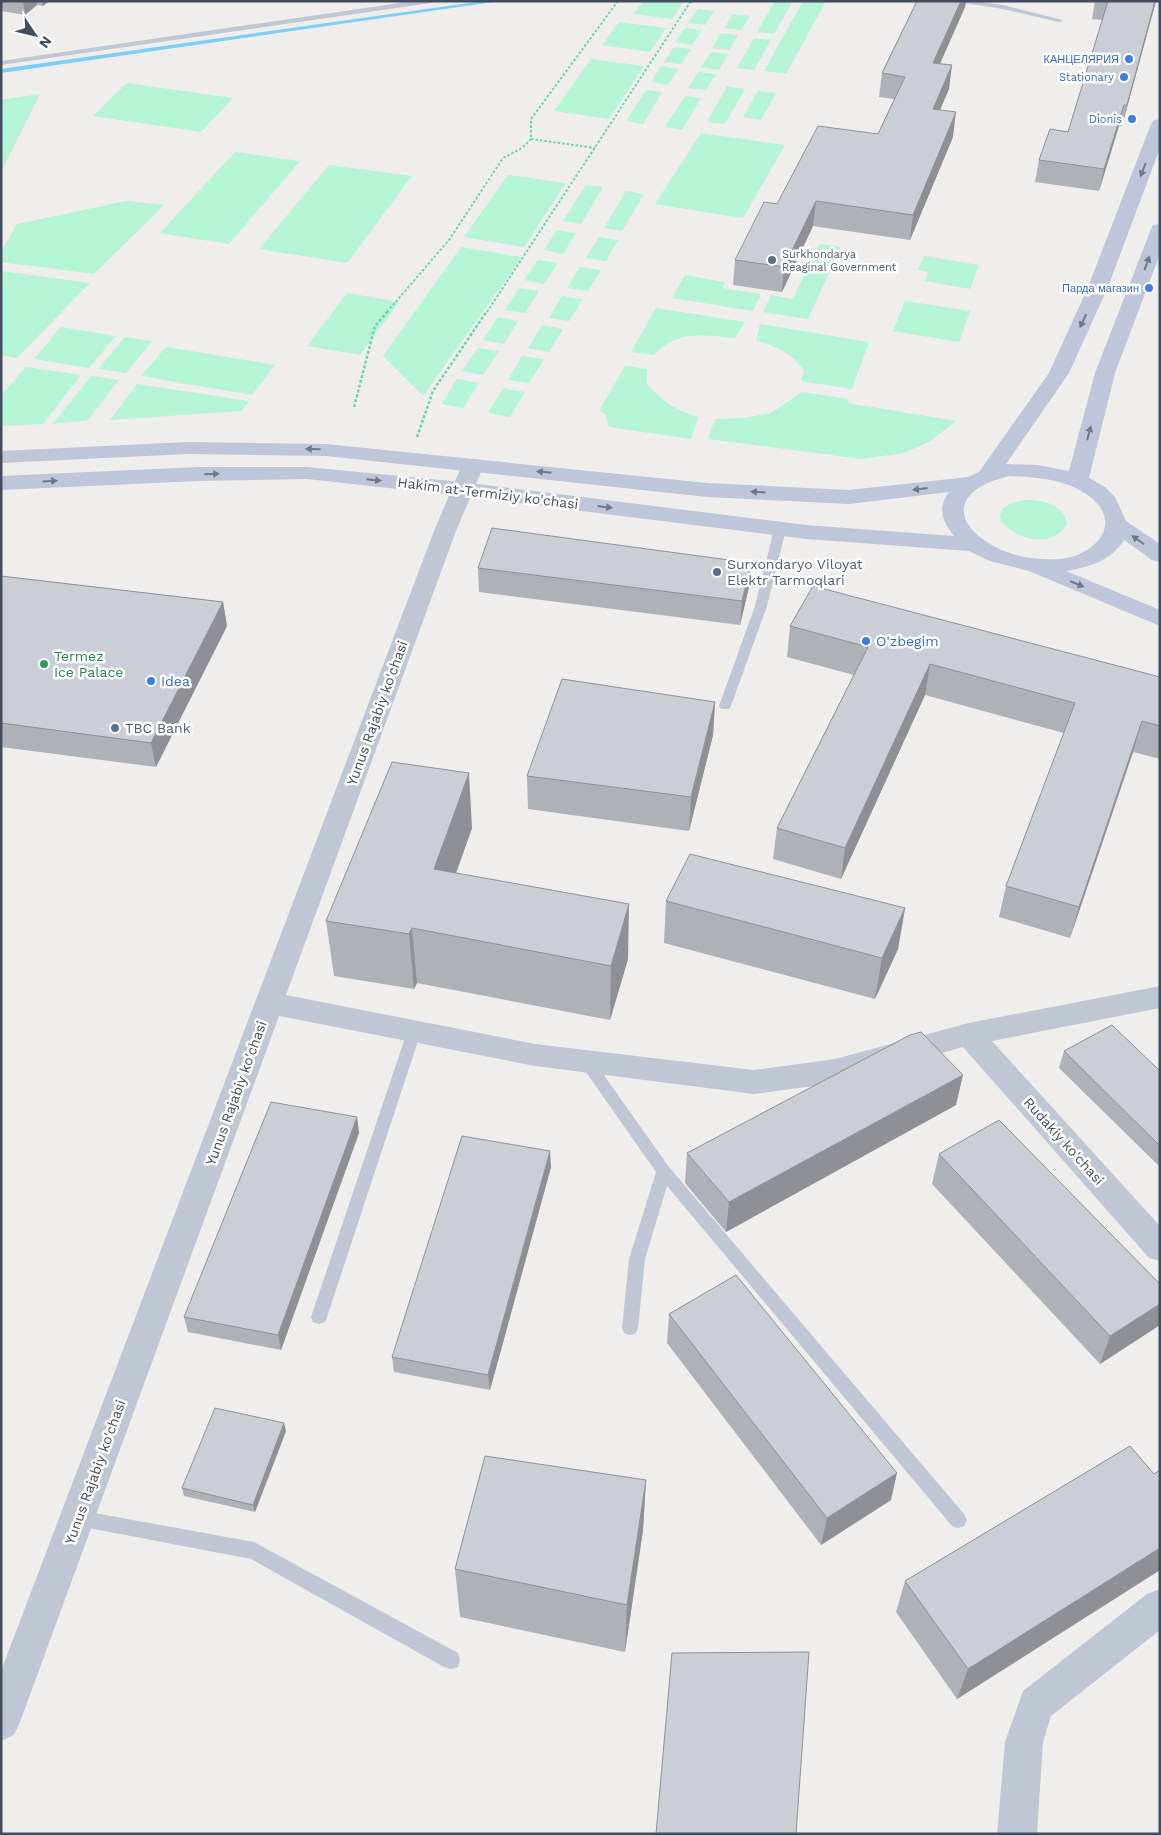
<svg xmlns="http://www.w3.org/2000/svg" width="1161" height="1835" font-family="'Work Sans',sans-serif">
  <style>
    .green { fill: #b5f4d5 }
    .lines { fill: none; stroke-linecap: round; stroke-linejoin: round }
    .stream { fill: #7dcef6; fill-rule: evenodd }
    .path-far1 { stroke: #6ad5ad; stroke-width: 2; stroke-dasharray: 2.5 2; stroke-linecap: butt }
    .path { stroke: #6ad5ad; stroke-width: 2.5; stroke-dasharray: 3 2; stroke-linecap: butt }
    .lane { fill: #bfc7d4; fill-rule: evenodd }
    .street { fill: #bfc7d4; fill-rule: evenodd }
    .secondary { fill: #bdc7d9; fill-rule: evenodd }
    .wall { fill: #afb1b8 }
    .shaded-wall { fill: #8e9096 }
    .building { fill: #cbced6; stroke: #8e9096 }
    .oneway { fill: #6e7888 }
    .shop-dot { fill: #3f7fe0; stroke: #fff; stroke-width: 2 }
    .service-dot { fill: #5c6f8a; stroke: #fff; stroke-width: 2 }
    .leisure-dot { fill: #2e9e5b; stroke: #fff; stroke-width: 2 }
    .labels { text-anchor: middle; stroke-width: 5; stroke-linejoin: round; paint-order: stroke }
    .far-shop-label { font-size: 11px; fill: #366cbe; stroke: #fff; text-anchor: end }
    .far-service-label { font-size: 11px; fill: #4e5e75; stroke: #fff; text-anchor: start }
    .street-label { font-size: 14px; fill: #434d5d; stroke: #fff }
    .service-label { font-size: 14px; fill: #4e5e75; stroke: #fff; text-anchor: start }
    .shop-label { font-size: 14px; fill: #366cbe; stroke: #fff; text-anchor: start }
    .leisure-label { font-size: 14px; fill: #27864d; stroke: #fff; text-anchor: start }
  </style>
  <rect width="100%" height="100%" fill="#f0eded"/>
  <path class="green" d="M643,1H684L672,19L634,14Z
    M775,1H793L774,34L757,32Z
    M803,1H826L786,74L764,71Z
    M698,9L714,11L705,25L688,23Z
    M733,14L750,16L741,30L724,28Z
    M619,22L666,28L650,52L602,45Z
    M685,28L702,30L692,45L675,42Z
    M721,33L738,35L729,50L712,48Z
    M754,38L771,40L754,70L737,68Z
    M674,47L691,49L681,64L664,62Z
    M711,52L728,54L719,70L701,67Z
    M591,59L644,66L609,119L554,111Z
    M661,66L678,69L668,85L651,82Z
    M698,72L716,74L706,90L688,88Z
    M127,83L233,98L201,132L93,116Z
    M727,86L745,89L725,124L707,122Z
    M646,90L662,92L643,124L626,121Z
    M758,91L776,93L761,120L743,117Z
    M40,94L1,172V100Z
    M685,96L701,98L682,130L665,127Z
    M701,133L785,145L743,218L655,204Z
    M235,152L300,161L229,244L160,233Z
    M329,165L412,176L347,263L259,249Z
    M508,175L566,183L524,247L464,237Z
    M586,185L603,187L581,224L563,221Z
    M626,191L644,194L622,231L604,228Z
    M126,201L164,205L94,274L1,262V252L17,224Z
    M557,230L576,233L563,254L544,250Z
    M599,237L618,240L606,261L586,258Z
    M819,244L841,247L808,319L763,312L771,295L793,299Z
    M461,247L522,257L423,396L383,356Z
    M924,256L979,265L970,289L925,281L928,272L918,270Z
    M538,260L558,263L544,284L524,280Z
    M580,267L601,270L588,291L567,288Z
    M1,271L90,283L17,358L1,355Z
    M685,275L725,282L722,288L761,294L753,311L672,298Z
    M519,288L539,291L525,313L505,310Z
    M347,293L399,302L360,355L307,346Z
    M562,296L583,299L569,321L549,318Z
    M905,301L970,311L959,342L893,331Z
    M656,308L745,322L735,338C706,335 675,330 654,355L631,352Z
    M498,317L518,321L504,344L483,340Z
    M760,324L869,342L852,389L801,381L804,370C792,353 776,346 756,340Z
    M542,325L563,329L549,352L528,348Z
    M61,327L116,336L89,368L34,359Z
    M125,337L152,341L126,373L98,369Z
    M166,347L275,365L252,395L141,376Z
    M478,348L499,351L483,375L462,371Z
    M522,356L544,359L529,383L508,380Z
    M625,366L647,369V384C665,403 673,409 698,417L691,439L609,427L605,414L599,411Z
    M26,367L81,375L43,424L1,426V395Z
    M91,376L119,380L88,420L53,424Z
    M457,379L479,383L463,408L442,404Z
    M137,384L249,401L242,411L110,420Z
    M503,388L525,392L510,417L488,413Z
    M802,392L849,399L848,403L956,421L929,442L904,453L862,459L708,439L715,419L745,418L771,413Z
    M1024,500C1041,500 1064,503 1067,524C1046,565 959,512 1024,500Z"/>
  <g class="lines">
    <path class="stream" d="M483,1H500L1,73V69Z"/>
    <path class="path-far1" d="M531,139L595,148
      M387,312L449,240L503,158L522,148L531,139V119L618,1
      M487,312L691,1"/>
    <path class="path" d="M354,407L375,326L388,311
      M417,437L433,391L487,311"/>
    <path class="lane" d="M413,1H435L431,3L1,65V61Z
      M952,1H976L1003,5L1063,20L1059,22L1003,9Z
      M780,526L786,529L767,606L731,706L729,709H721L719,706L755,606L774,529Z
      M414,1026L419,1028L421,1032L327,1317L325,1322L319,1324L313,1322L311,1317L407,1032L409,1028Z
      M586,1055L591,1057L669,1167L964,1514L967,1520L964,1526L958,1528L952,1526L667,1186L645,1259L638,1328L636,1333L630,1335L624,1333L622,1328L629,1259L656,1172L581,1065L579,1061L581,1057Z
      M78,1510L254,1542L458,1653L460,1660L458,1667L451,1669L444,1667L251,1559L78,1526L72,1524L69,1518L72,1512Z"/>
    <path class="street" d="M473,459L481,460L484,465L456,531L286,995L535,1044L754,1070L835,1059L969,1023L1160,986V1008L992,1041L1160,1226V1261L1149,1258L963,1047L835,1083L754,1094L535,1066L279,1016L20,1722L14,1735L1,1741V1671L434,531L462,465L465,460Z
      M1160,1589V1630L1051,1716L1043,1742L1037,1834H997L1005,1742L1023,1691L1147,1594Z"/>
    <path class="secondary" d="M1160,119V148L1108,287L1069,373L1006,464L1038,465L1069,471L1095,373L1151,229L1153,225L1160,224V254L1115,373L1089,478L1105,487L1115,497L1126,521L1160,544V562L1152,560L1124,540C1111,561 1089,567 1066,571L1160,610V626L1029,571L990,561L969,551L806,539L461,496L307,479L199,481L1,490V476L199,467H307L461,482L806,525L954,536C942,521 937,508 949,492L849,504L707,497L326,456L188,454L1,463V451L188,442L326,444L707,483L849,490L968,477L979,472L1049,373L1088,287L1151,124L1154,120ZM1009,476C1036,477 1066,479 1089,496C1125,523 1095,556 1060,559C1042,560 1021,558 1004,551C950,527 949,490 1009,476Z"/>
  </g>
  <path class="wall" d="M1,1H49L43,6L37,5L25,15L1,11Z
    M917,1H966L965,7L940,64L949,89L940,110L953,137L910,240L813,226L782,292L733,285L735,260L777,204L878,134L894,99L879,97L882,73Z
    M1095,1H1156L1122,126H1119L1099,191L1035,182L1039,160L1068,132L1102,20L1092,19Z
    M751,563L749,587L740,625L479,592L478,568Z
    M1,576L223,602L227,626L156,767L1,747Z
    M790,626L1160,677V759L1133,752L1070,938L999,917L1006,886L1064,733L925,695L841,879L773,859L777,828L854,675L787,657Z
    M715,702L713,735L689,831L528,809L527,776Z
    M472,828L456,873L628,959L610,1020L417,983L414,989L334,976L326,921Z
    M666,901L905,908L898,949L875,999L664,943Z
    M1064,1051L1160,1071V1167L1059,1068Z
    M956,1105L726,1232L685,1183L687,1153Z
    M357,1117L359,1133L281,1350L188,1332L184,1317Z
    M939,1154L1160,1284V1325L1100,1364L932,1184Z
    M551,1167L490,1390L394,1372L392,1357Z
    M669,1314L891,1500L821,1545L667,1343Z
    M286,1431L255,1512L184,1496L182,1488Z
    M1160,1470V1570L957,1699L896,1612L905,1581L1154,1474Z
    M646,1480L643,1530L625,1652L460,1617L455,1569Z"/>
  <path class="shaded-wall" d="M23,1H36L37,5L25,15Z
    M42,1H49L43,6Z
    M961,1H966L965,7L930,86L933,63Z
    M1155,1H1156L1122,126L1127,105Z
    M952,65L949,89L930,133L933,109Z
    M1124,105L1119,126L1099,191L1104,169Z
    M956,112L953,137L910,240L913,215Z
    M816,201L813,226L782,292L784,267Z
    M751,563L749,587L740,625L742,601Z
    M223,602L227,626L156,767L151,743Z
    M930,664L925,695L841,879L845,848Z
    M715,702L713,735L689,831L691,797Z
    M1142,721L1133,752L1070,938L1079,907Z
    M469,773L472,828L438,924L434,869Z
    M629,904L628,959L610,1020L611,966Z
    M905,908L898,949L875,999L882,958Z
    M412,928L417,983L414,989L409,934Z
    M963,1075L956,1105L726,1232L729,1202Z
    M357,1117L359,1133L281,1350L278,1335Z
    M550,1151L551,1167L490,1390L488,1375Z
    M1160,1304V1325L1100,1364L1110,1336Z
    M284,1423L286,1431L255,1512L253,1505Z
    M897,1473L891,1500L821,1545L827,1518Z
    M646,1480L643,1530L625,1652L627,1605Z
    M1160,1548V1570L957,1699L968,1669Z"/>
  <path class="building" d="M917,1H961L933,63L952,65L933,109L956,112L913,215L816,201L784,267L735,260L764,202L777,204L818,126L878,134L905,77L882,73Z
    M1108,1H1155L1127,105H1124L1104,169L1039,160L1050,129L1068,132Z
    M492,528L751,563L742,601L478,568Z
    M1,576L223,602L151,743L1,723Z
    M813,586L1160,677V726L1142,721L1079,907L1006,886L1075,703L930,664L845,848L777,828L868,647L790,626Z
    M562,679L715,702L691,797L527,776Z
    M392,762L469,773L434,869L629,904L611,966L412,928L409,934L326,921Z
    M690,854L905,908L882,958L666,901Z
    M1112,1025L1160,1071V1146L1064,1051Z
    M921,1032L963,1075L729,1202L687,1153L910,1035Z
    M271,1102L357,1117L278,1335L184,1317Z
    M999,1120L1160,1284V1304L1110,1336L939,1154Z
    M462,1136L550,1151L488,1375L392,1357Z
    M736,1275L897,1473L827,1518L669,1314Z
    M215,1408L284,1423L253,1505L182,1488Z
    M1130,1446L1154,1474L1160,1470V1548L968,1669L905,1581Z
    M485,1456L646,1480L627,1605L455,1569Z
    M809,1652L796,1834H656L672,1653Z"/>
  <defs><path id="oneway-solid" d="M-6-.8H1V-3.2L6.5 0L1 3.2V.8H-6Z" transform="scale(1.25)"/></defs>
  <g class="oneway">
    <use href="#oneway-solid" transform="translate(1143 170) rotate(111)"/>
    <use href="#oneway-solid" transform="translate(1147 263) rotate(-70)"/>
    <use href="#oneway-solid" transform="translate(1083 321) rotate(115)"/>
    <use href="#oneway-solid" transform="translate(1089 433) rotate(-75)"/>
    <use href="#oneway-solid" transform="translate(313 449) rotate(-179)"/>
    <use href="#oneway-solid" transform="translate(544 472) rotate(-174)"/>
    <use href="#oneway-solid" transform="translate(212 474) rotate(-1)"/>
    <use href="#oneway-solid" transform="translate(374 480) rotate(6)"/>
    <use href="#oneway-solid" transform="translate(50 481) rotate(-3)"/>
    <use href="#oneway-solid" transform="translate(920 489) rotate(173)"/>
    <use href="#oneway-solid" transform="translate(758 492) rotate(-177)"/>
    <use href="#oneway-solid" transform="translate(605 507) rotate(7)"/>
    <use href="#oneway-solid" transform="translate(1138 540) rotate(-145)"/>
    <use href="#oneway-solid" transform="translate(1077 584) rotate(23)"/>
  </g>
  <g class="shop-dot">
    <circle cx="1129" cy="59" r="5"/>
    <circle cx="1124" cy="77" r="5"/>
    <circle cx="1132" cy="119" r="5"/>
    <circle cx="1149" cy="288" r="5"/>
    <circle cx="866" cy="641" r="5"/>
    <circle cx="151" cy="681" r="5"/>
  </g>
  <g class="service-dot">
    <circle cx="772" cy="260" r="5"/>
    <circle cx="717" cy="572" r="5"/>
    <circle cx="115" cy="728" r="5"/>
  </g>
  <circle class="leisure-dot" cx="44" cy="664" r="5"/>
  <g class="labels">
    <g class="far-shop-label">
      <text x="1119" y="63">КАНЦЕЛЯРИЯ</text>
      <text x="1114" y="81">Stationary</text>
      <text x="1122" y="123">Dionis</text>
      <text x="1139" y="292">Парда магазин</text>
    </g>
    <g class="far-service-label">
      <text x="782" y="258">Surkhondarya<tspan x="782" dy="13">Reaginal Government</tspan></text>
    </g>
    <g class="street-label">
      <text transform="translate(488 493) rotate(7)" y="5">Hakim at-Termiziy ko'chasi</text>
      <text transform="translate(377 713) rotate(-70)" y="5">Yunus Rajabiy ko'chasi</text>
      <text transform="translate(236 1093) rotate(-70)" y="5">Yunus Rajabiy ko'chasi</text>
      <text transform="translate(1064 1141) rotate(48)" y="5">Rudakiy ko'chasi</text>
      <text transform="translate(95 1472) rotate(-70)" y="5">Yunus Rajabiy ko'chasi</text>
    </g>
    <g class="service-label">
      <text x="727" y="569">Surxondaryo Viloyat<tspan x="727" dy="16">Elektr Tarmoqlari</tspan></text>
      <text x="125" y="733">TBC Bank</text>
    </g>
    <g class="shop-label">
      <text x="876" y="646">O'zbegim</text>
      <text x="161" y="686">Idea</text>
    </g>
    <g class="leisure-label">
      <text x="54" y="661">Termez<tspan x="54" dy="16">Ice Palace</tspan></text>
    </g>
  </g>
  <rect width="1161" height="1835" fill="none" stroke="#434d5d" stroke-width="5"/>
  <g transform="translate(35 35) rotate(125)" stroke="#ffffff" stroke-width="4" paint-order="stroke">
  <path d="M0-4L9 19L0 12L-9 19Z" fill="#434d5d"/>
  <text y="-8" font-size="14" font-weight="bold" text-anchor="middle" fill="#434d5d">N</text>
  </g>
</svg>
